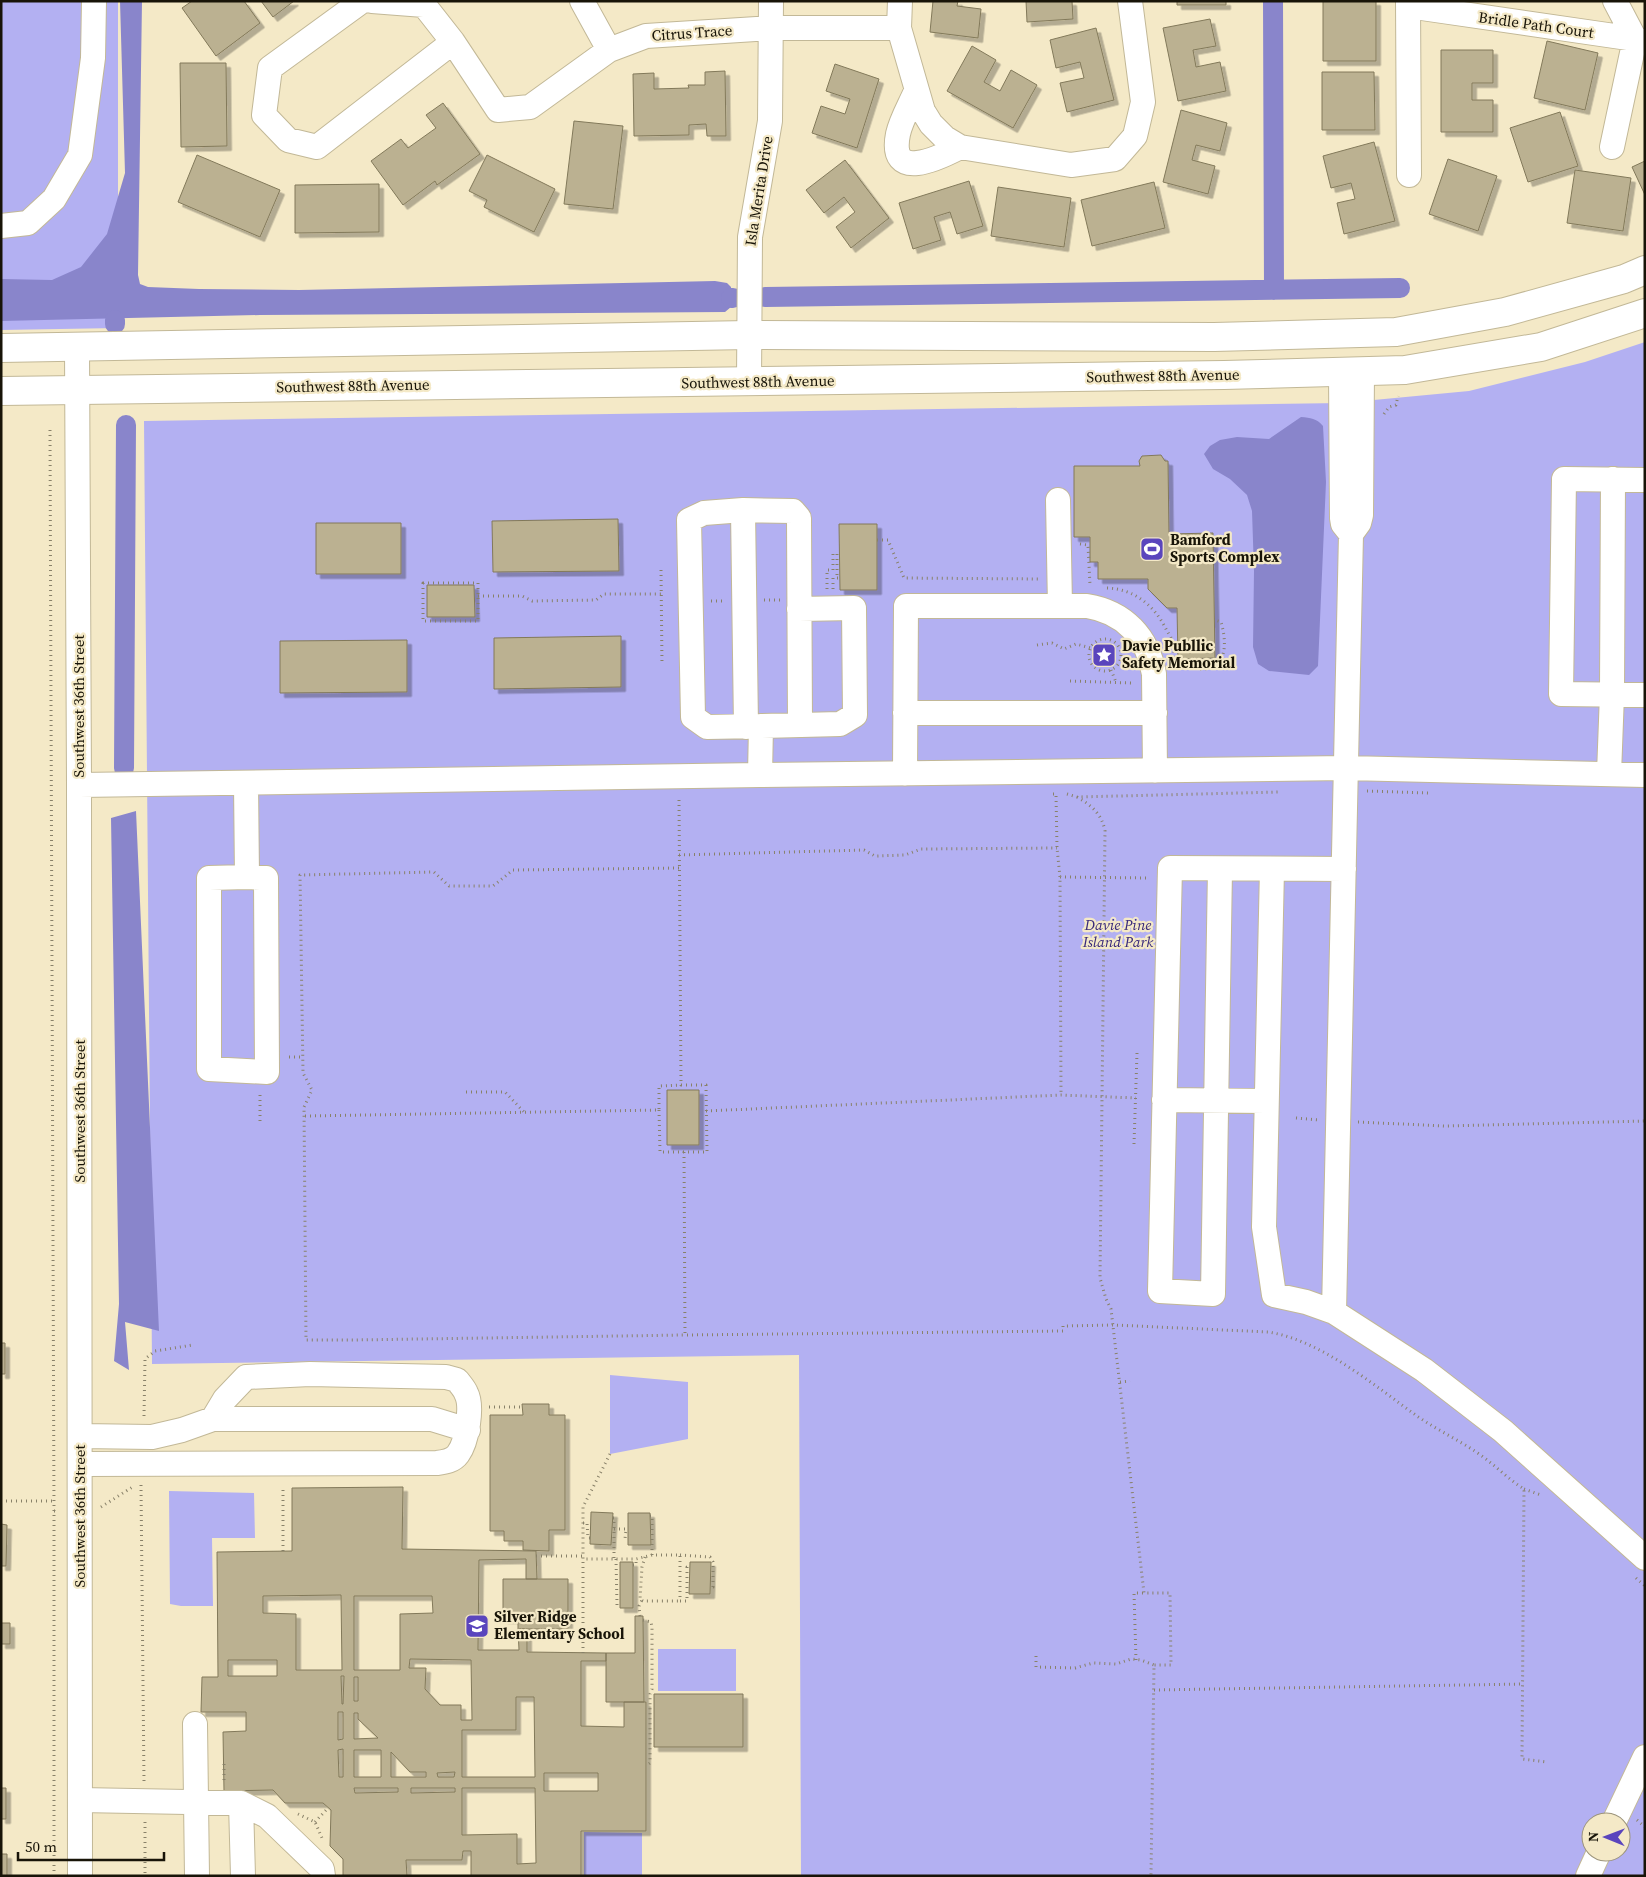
<svg xmlns="http://www.w3.org/2000/svg" width="1646" height="1877" font-family="'Source Serif 4',serif">
  <style>
    .green { fill: #b3b0f2; fill-rule: evenodd }
    .water { fill: #8985cb }
    .lines { fill: none; stroke-linecap: round; stroke-linejoin: round }
    .canal { stroke: #8985cb; stroke-width: 20 }
    .building { fill: #bbb191; stroke: #82795a; fill-rule: evenodd; filter: url(#shadow) }
    .minor-casing { stroke: #c2b897; stroke-width: 26 }
    .major-casing { stroke: #c2b897; stroke-width: 30 }
    .path { stroke: #888169; stroke-width: 3; stroke-dasharray: 1 4; stroke-linecap: butt }
    .minor { stroke: #fff; stroke-width: 24 }
    .major { stroke: #fff; stroke-width: 28 }
    .labels { text-anchor: middle; stroke-width: 4.5; stroke-linejoin: round; paint-order: stroke }
    .street-label { font-size: 15px; fill: #181408; stroke: #f4e9c7 }
    .poi-label { font-size: 15px; font-weight: bold; fill: #181408; stroke: #f4e9c7; text-anchor: start }
    .park-label { font-size: 15px; font-style: italic; fill: #38297b; stroke: #f4e9c7 }
  </style>
  <defs>
    <filter id="shadow"><feDropShadow dx="4.5" dy="4.5" stdDeviation="0" flood-color="#0004"/></filter>
  </defs>
  <rect width="100%" height="100%" fill="#f4e9c7"/>
  <path class="green" d="M1,1H118V328L1,330Z
    M1645,342V1876H801L799,1355L152,1364L144,421L1342,403L1469,391L1585,362ZM1591,1822H1621V1852H1591Z
    M610,1375L688,1382V1439L610,1454Z
    M169,1491L254,1493L255,1538H212L213,1606H181L170,1604Z
    M658,1649H736V1691H658Z
    M584,1832L642,1833V1876H584Z"/>
  <path class="water" d="M120,1H142L138,275L140,284L148,287L199,289L299,290L715,281L727,283L731,287V307L725,312L260,315L1,321V279L52,280L81,267L107,234L125,173Z
    M1301,417C1311,418 1316,418 1323,426L1326,482L1318,666L1309,675L1269,671L1258,664L1253,647L1254,571L1252,511L1247,495L1230,479L1213,469L1204,454L1210,446L1220,440L1237,437L1269,439Z
    M136,811L159,1331L125,1322L129,1370L114,1361L119,1304L111,818Z"/>
  <g class="lines">
    <path class="canal" d="M1273,1L1274,290
      M765,297L1400,288
      M731,298H733
      M115,320V324
      M124,768L126,425"/>
  </g>
  <path class="building" d="M192,1H244L260,23L216,56L182,8Z
    M261,1H294L273,17Z
    M933,1H958L957,6L981,9L978,38L930,32Z
    M1026,1H1072L1073,19L1027,22Z
    M1177,1H1226V5H1177Z
    M1323,1H1376V61H1323Z
    M1210,19L1216,46L1193,50L1196,67L1220,62L1226,91L1178,101L1163,28Z
    M1096,28L1114,100L1067,112L1060,83L1084,78L1080,62L1056,68L1050,40Z
    M1547,41L1598,53L1585,110L1534,98Z
    M972,46L996,60L984,82L1000,91L1011,70L1037,85L1013,128L947,91Z
    M1441,50H1493V83H1472V100H1493V132H1441Z
    M180,63H226L227,146L181,147Z
    M835,64L879,79L857,148L812,133L821,106L845,114L850,99L826,91Z
    M725,71L726,136H707L706,124L689,125V135L634,136L633,74L654,73V89L689,88L688,85H705V72Z
    M1322,72H1374L1375,130H1322Z
    M443,103L480,154L437,185L435,181L403,205L371,161L401,139L408,148L436,128L426,115Z
    M1181,110L1227,123L1220,151L1196,145L1192,160L1215,166L1208,194L1163,182Z
    M1560,112L1578,166L1528,182L1510,128Z
    M574,121L623,126L613,209L564,204Z
    M1374,142L1395,221L1344,234L1337,203L1355,199L1351,183L1331,188L1323,156Z
    M197,155L280,190L260,237L178,202Z
    M487,155L555,189L534,232L484,207L487,200L469,191Z
    M1448,159L1497,176L1478,231L1429,214Z
    M845,160L889,218L851,248L836,227L855,212L844,197L824,213L806,190Z
    M1645,161V195L1632,167Z
    M1575,170L1631,178L1623,231L1567,223Z
    M969,181L983,226L957,234L950,212L934,217L941,240L913,249L899,203Z
    M1154,182L1165,228L1092,246L1081,200Z
    M379,184V232L295,233V185Z
    M998,187L1071,198L1064,247L991,236Z
    M1161,455L1165,461H1168L1169,534L1213,533L1215,658L1178,659L1177,608H1167L1148,589V579H1098V562H1090V537H1074V466H1140L1139,461L1142,456Z
    M618,519L619,571L493,572L492,521Z
    M316,523H401V574H316Z
    M839,524H877V590H840Z
    M427,585H474L475,617H427Z
    M621,636V687L494,689V638Z
    M407,640V692L280,693V641Z
    M667,1090H699V1145H667Z
    M1,1343H5V1374H1Z
    M522,1404H549V1415H565V1530H549V1551L523,1550V1541H504V1531H490V1415H523Z
    M403,1487L402,1549L536,1551L537,1579H526V1559L479,1560L478,1650H519L518,1629H527V1652L606,1653V1661H581V1726L624,1727V1702H646V1831H581V1876H471V1851H463L462,1860H406L407,1876H343V1859L330,1846L331,1810L323,1803H285L273,1790L224,1791L223,1732L246,1731V1712H201L202,1677H218L217,1552L292,1551V1488ZM341,1595L342,1670H296V1614L263,1613V1596ZM354,1596H432L433,1613L400,1614V1670H354ZM410,1659L471,1660L472,1720H461V1705H440L425,1689L426,1668H409ZM228,1660H277V1676H228ZM341,1676H344L343,1704H342ZM354,1677H358V1701H354ZM516,1697H534L535,1777H462V1730H516ZM338,1712H343V1739L338,1740ZM354,1713H358V1719L378,1738L354,1739ZM343,1749V1777H339L338,1750ZM354,1750H381V1777H354ZM391,1752L410,1772H426V1777H391ZM455,1772L454,1777H438L437,1773ZM544,1773H598V1791H544ZM354,1788H398V1792L355,1793ZM411,1788H455V1792L411,1793ZM462,1788H535L536,1863L517,1864V1834L462,1835Z
    M591,1512L613,1513L611,1545L590,1544Z
    M628,1513H650L651,1545H628Z
    M1,1524L7,1525L6,1566H1Z
    M620,1562H633V1608H620Z
    M690,1562H711L710,1594H689Z
    M503,1579H568V1629H518V1619H503Z
    M635,1616H643L644,1702H606V1653H635Z
    M1,1623H10V1644H1Z
    M654,1694H743V1747H654Z
    M1,1788H6V1819H1Z
    M1,1854H7V1876H1Z"/>
  <g class="lines">
    <g class="minor-casing">
      <path id="minor" d="M362,1L270,68L264,115L288,140L317,147L453,42L424,5L372,1
        M582,1L609,50
        M900,1L899,28L923,111L931,124L945,138L960,147L1071,165L1115,159L1135,136L1143,102L1130,1
        M1408,1L1409,175
        M1408,6L1635,39L1645,41
        M453,42L498,110L530,107L609,50L646,36L771,28H899
        M916,91C910,105 901,120 898,134C888,183 939,158 960,147
        M1612,147L1635,39L1615,1
        M1,226L28,223L54,199L80,155L93,58L94,1
        M77,346L79,785L80,1876
        M1341,372L1342,518L1343,524L1351,534
        M749,382L750,237L770,121L771,1
        M1645,480L1564,479L1561,694L1645,695
        M1058,500L1060,606
        M743,510L746,727
        M905,713H1155
        M761,726L707,727L693,717L689,520L704,513L743,510L793,511L799,518L800,725
        M905,774L906,606H1087C1124,612 1148,637 1154,674L1155,771
        M1609,774L1612,694L1613,479
        M760,775L761,726L840,724L855,715L854,608L799,609
        M246,783L247,877L209,878V1069L267,1072L266,878L247,877
        M79,785L760,775L1346,768L1645,775
        M1220,869L1213,1294L1160,1291L1170,868L1344,869
        M1272,869L1264,1227L1274,1295L1306,1302L1334,1312L1424,1370L1503,1431L1645,1558
        M1164,1100L1266,1101
        M1334,1312L1351,534L1359,523L1361,515L1362,371
        M81,1436L152,1437L182,1430L213,1419H432L468,1430
        M81,1464L437,1463C445,1462 453,1461 458,1454C467,1442 473,1406 466,1393C464,1388 460,1384 457,1380L446,1377L310,1374L246,1377L225,1399L213,1419
        M195,1724L197,1876
        M80,1800L241,1803L267,1816L322,1869L323,1876
        M241,1803L243,1876
        M1614,1822L1645,1757
        M1588,1876L1599,1852"/>
    </g>
    <g class="major-casing">
      <path id="major" d="M1,348L749,335L1214,337L1396,332L1505,312L1624,279L1645,270
        M1,391L1224,375L1405,370L1541,347L1645,313"/>
    </g>
    <path class="path" d="M1384,414L1389,407L1396,405L1398,396
      M50,430L54,1511
      M877,540H888L904,578L1040,579
      M1080,544L1088,545L1090,585
      M661,570L662,664
      M423,583H478V621H423Z
      M1107,588C1134,589 1154,605 1166,629C1168,633 1172,638 1173,643C1174,649 1174,656 1175,662
      M827,589V570H833V554H837V578
      M833,589V578H839
      M478,596H522L532,601L596,600L604,594H661
      M764,600H780
      M711,601H725
      M1089 655a16 16 0 1 1 32 0a16 16 0 1 1-32 0Z
      M1037,645L1052,643L1064,649L1076,644L1091,648
      M1176,666C1179,665 1184,664 1188,665C1192,666 1194,669 1199,669C1228,671 1227,642 1221,622L1215,620
      M1111,670L1116,682
      M1070,681L1131,683
      M1367,791L1428,793
      M1053,794H1056L1057,848L1060,877L1061,1095
      M1067,794L1077,797L1280,792
      M1077,797C1091,805 1102,814 1105,831L1100,1278L1106,1299L1111,1309L1144,1593H1170L1171,1665H1154L1151,1876
      M679,800L681,1085H706L707,1152H684L685,1335L1063,1331V1326L1114,1325L1268,1332C1321,1340 1375,1386 1417,1416C1437,1430 1459,1440 1479,1454C1495,1465 1508,1479 1524,1489L1522,1759L1547,1762
      M679,855L864,850L875,856L905,855L921,849L1057,848
      M679,868L513,870L493,886H449L434,872L300,875L303,1073L312,1090L304,1107L306,1340H353L685,1335
      M1060,877L1149,878
      M289,1057H302
      M466,1092H505L524,1112
      M659,1110L660,1152H684
      M706,1111L1061,1095L1136,1098
      M305,1116L659,1110V1086L681,1085
      M1296,1118L1319,1120
      M260,1121V1092
      M1358,1122L1445,1126L1645,1121
      M1134,1144L1137,1053
      M1120,1382L1130,1381
      M489,1407H522
      M144,1416L145,1359L155,1351L193,1345
      M610,1454L583,1507V1559H636L652,1555H680V1601H687V1567H690
      M141,1485L144,1781
      M1524,1489L1541,1495
      M1,1501H54
      M101,1507L134,1486
      M650,1516H652V1555
      M613,1518H614V1559
      M583,1523H587L588,1538H590
      M614,1529H626L625,1539H628
      M283,1551V1486
      M680,1555L710,1557L713,1562V1587H710
      M536,1556H583
      M645,1557L642,1567L640,1599L643,1601H680
      M616,1559L617,1605H620
      M633,1565H636V1559
      M1636,1578L1645,1586
      M640,1616L639,1606L642,1600
      M643,1620L651,1622L652,1627V1689L650,1694V1763L646,1766
      M583,1653V1559
      M1036,1656V1667L1075,1668L1093,1663L1116,1664L1131,1659L1141,1660L1154,1665
      M1136,1660L1134,1593H1144
      M1154,1690L1524,1684
      M224,1764V1781
      M298,1814L315,1822L322,1838
      M1637,1820L1645,1827
      M145,1822V1876
      M315,1822L328,1808
      M54,1876V1511H56"/>
    <use href="#minor" class="minor"/>
    <use href="#major" class="major"/>
  </g>
  <defs>
    <g id="stadium-square" transform="scale(1.25)"><rect x="-9" y="-9" width="18" height="18" rx="4" fill="#5a45bd" stroke="#f4e9c7"/><path d="M0-5a6.5 5 0 1 0 0 10a6.5 5 0 1 0 0-10ZM-3.5-1.8h7v3.6h-7Z" fill="#fff"/></g>
    <g id="sight-square" transform="scale(1.25)"><rect x="-9" y="-9" width="18" height="18" rx="4" fill="#5a45bd" stroke="#f4e9c7"/><path d="M0-6L1.8-2.2L6-1.7L2.9 1.2L3.7 5.4L0 3.3L-3.7 5.4L-2.9 1.2L-6-1.7L-1.8-2.2Z" fill="#fff"/></g>
    <g id="school-square" transform="scale(1.25)"><rect x="-9" y="-9" width="18" height="18" rx="4" fill="#5a45bd" stroke="#f4e9c7"/><path d="M0-5L7-2L0 1L-7-2ZM-4 1L0 2.5L4 1V4Q0 6-4 4Z" fill="#fff"/></g>
  </defs>
  <g fill-rule="evenodd">
    <use href="#stadium-square" x="1152" y="549"/>
    <use href="#sight-square" x="1104" y="655"/>
    <use href="#school-square" x="477" y="1626"/>
  </g>
  <g class="labels">
    <g class="street-label">
      <text transform="translate(1536 25) rotate(8)" y="5">Bridle Path Court</text>
      <text transform="translate(692 33) rotate(-4)" y="5">Citrus Trace</text>
      <text transform="translate(759 191) rotate(-81)" y="5">Isla Merita Drive</text>
      <text transform="translate(1163 376) rotate(-1)" y="5">Southwest 88th Avenue</text>
      <text transform="translate(758 382) rotate(-1)" y="5">Southwest 88th Avenue</text>
      <text transform="translate(353 386) rotate(-1)" y="5">Southwest 88th Avenue</text>
      <text transform="translate(79 706) rotate(-90)" y="5">Southwest 36th Street</text>
      <text transform="translate(80 1111) rotate(-90)" y="5">Southwest 36th Street</text>
      <text transform="translate(80 1516) rotate(-90)" y="5">Southwest 36th Street</text>
    </g>
    <g class="poi-label">
      <text x="1170" y="545">Bamford<tspan x="1170" dy="17">Sports Complex</tspan></text>
      <text x="1122" y="651">Davie Publlic<tspan x="1122" dy="17">Safety Memorial</tspan></text>
      <text x="494" y="1622">Silver Ridge<tspan x="494" dy="17">Elementary School</tspan></text>
    </g>
    <g class="park-label">
      <text x="1118" y="930">Davie Pine<tspan x="1118" dy="17">Island Park</tspan></text>
    </g>
  </g>
  <rect width="1646" height="1877" fill="none" stroke="#181408" stroke-width="5"/>
  <g transform="translate(1606 1837) rotate(271)"><circle r="24" fill="#f4e9c7" stroke="#9c947b"/>
  <path d="M0-4L9 19L0 12L-9 19Z" fill="#5a45bd"/>
  <text y="-8" font-size="14" font-weight="bold" text-anchor="middle" fill="#181408">N</text>
  </g>
  <path d="M18 1852v8h146v-8" fill="none" stroke="#181408" stroke-width="2.5"/>
  <text x="25" y="1852" font-size="15" fill="#181408" stroke="#f4e9c7" stroke-width="4" paint-order="stroke">50 m</text>
</svg>
